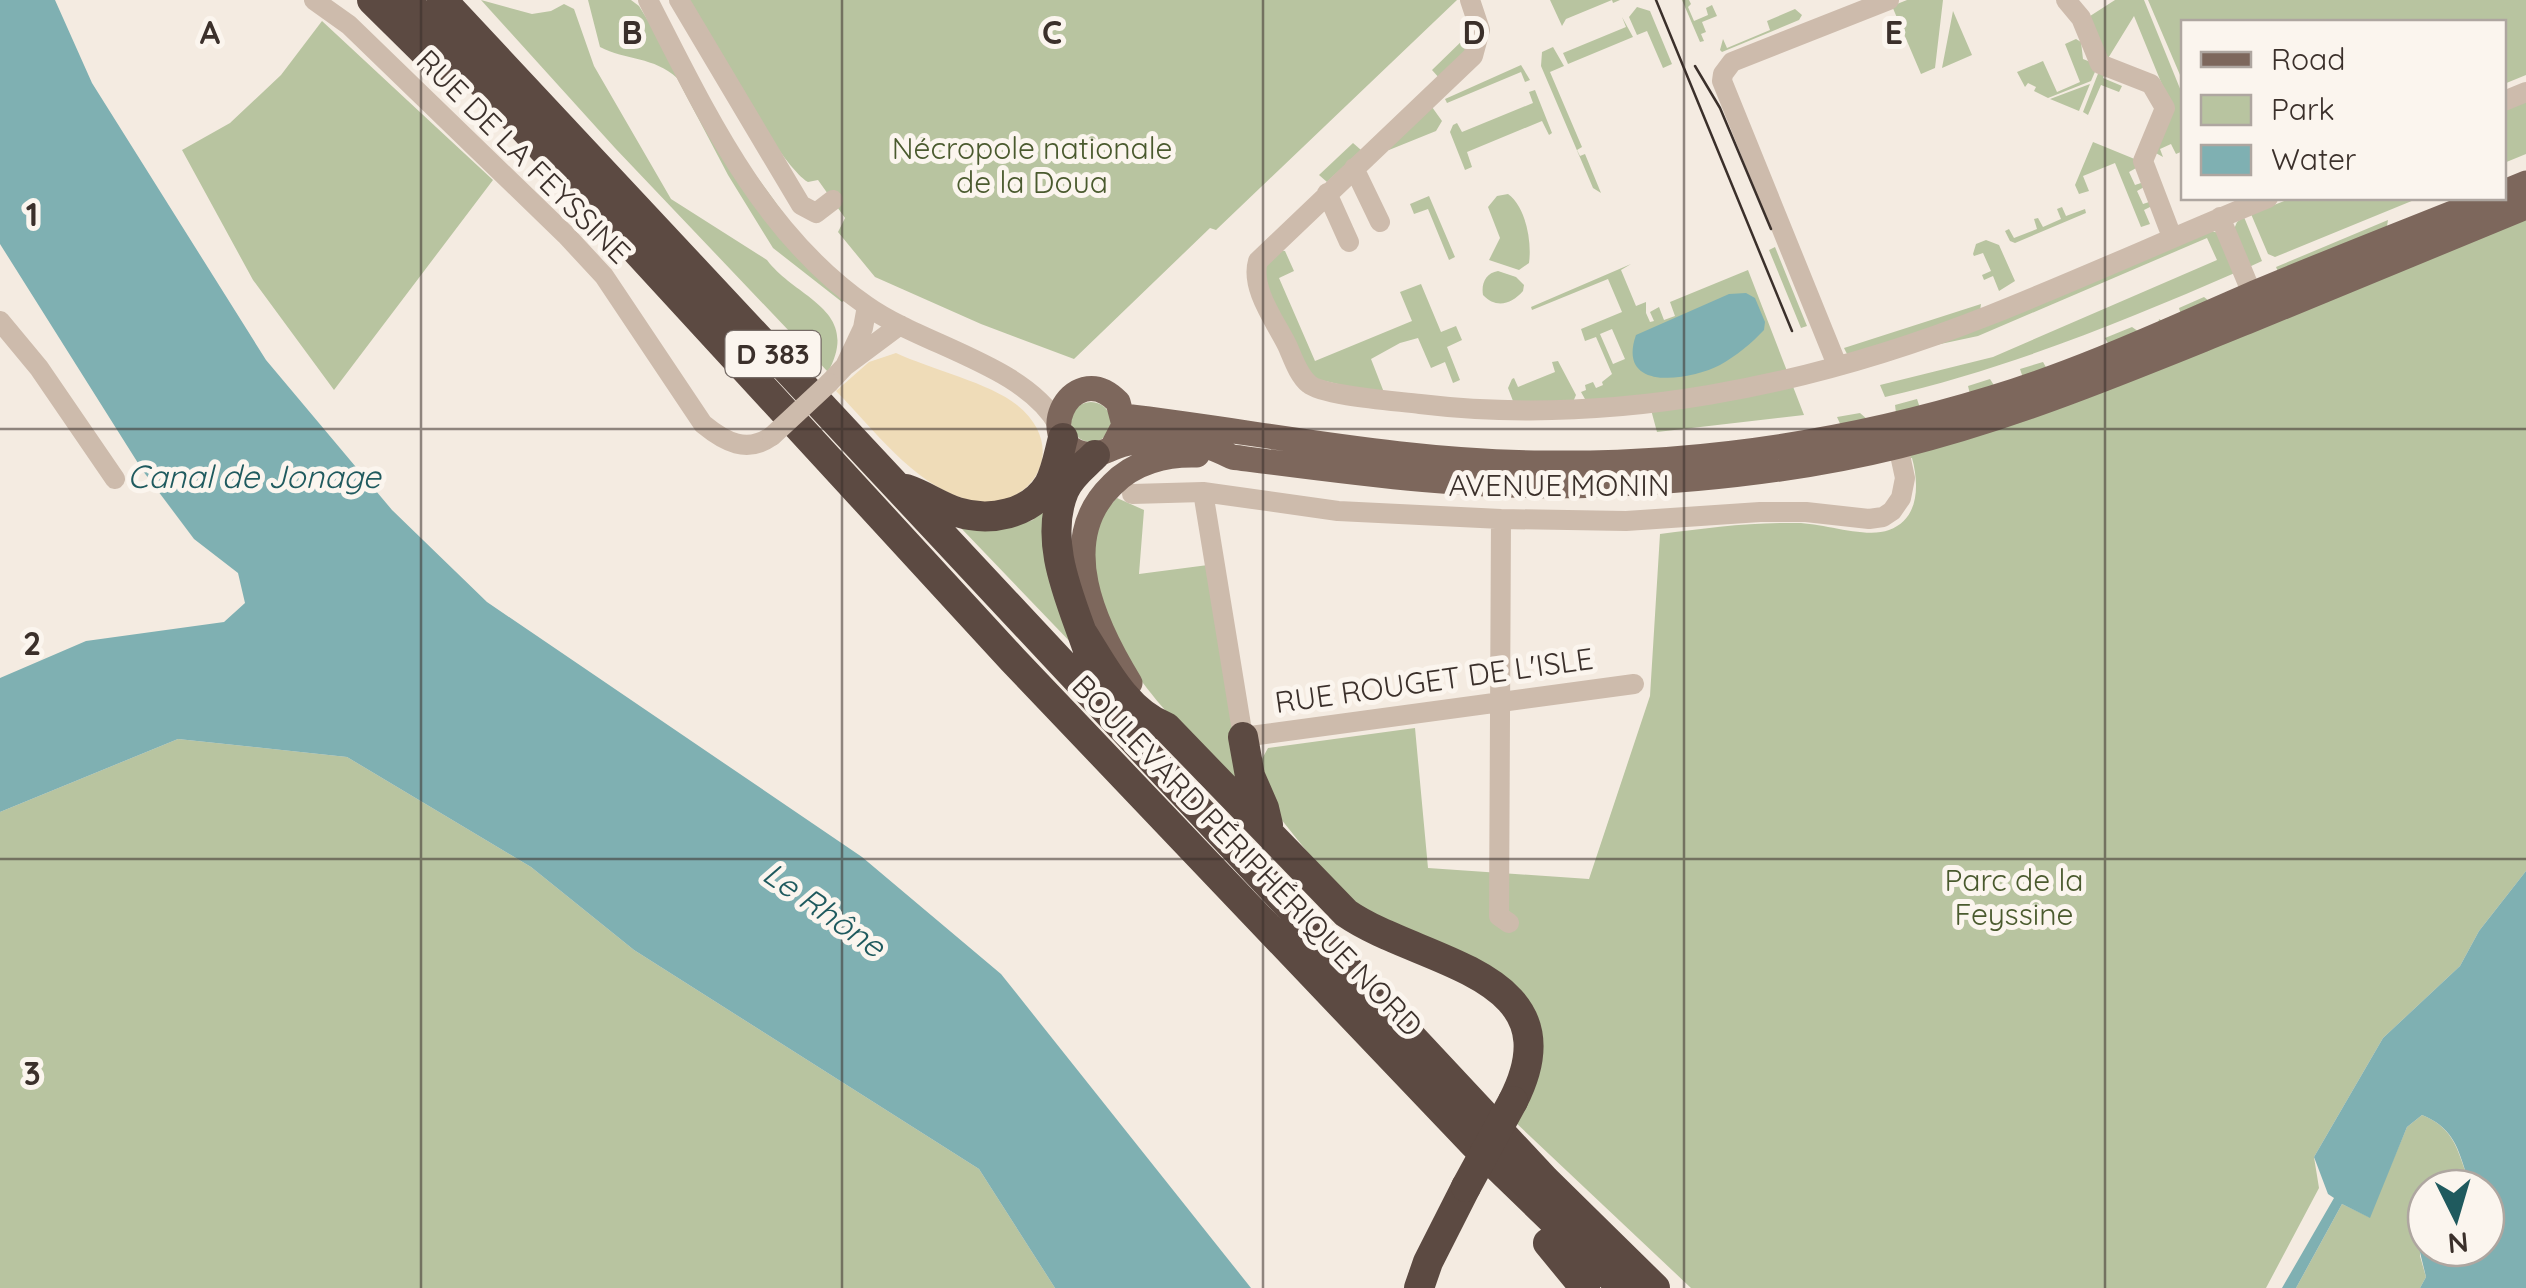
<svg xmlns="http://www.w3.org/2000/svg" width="2526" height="1288" font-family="Quicksand,sans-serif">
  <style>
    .green { fill: #b8c4a0; fill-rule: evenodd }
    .sand { fill: #efdcb8 }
    .water { fill: #7fb0b2 }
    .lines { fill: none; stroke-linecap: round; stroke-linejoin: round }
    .minor { stroke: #cdbbac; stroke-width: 20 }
    .major { stroke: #7d675c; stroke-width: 25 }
    .highway { stroke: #5c4a42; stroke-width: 30 }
    .tram { stroke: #3b302b; stroke-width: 2.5 }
    .minor-bridge { stroke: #cdbbac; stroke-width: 20 }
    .highway-bridge { stroke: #5c4a42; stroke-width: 30 }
    .grid { fill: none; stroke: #3b302b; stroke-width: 2.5; stroke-opacity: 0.55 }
    .labels { text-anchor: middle; stroke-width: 10; stroke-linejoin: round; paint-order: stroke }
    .shield { fill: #fbf5ee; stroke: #756b66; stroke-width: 2.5 }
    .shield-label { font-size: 28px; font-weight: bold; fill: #3b302b }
    .park-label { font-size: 30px; fill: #4a5a2e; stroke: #fbf5ee }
    .street-label { font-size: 30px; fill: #3b302b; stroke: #fbf5ee }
    .water-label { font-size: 32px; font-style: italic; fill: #1f5a5e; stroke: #fbf5ee }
    .grid-label { font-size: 32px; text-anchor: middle; font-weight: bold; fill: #3b302b; stroke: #fbf5ee; stroke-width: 10; stroke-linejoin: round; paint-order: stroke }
  </style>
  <rect width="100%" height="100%" fill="#f4ebe1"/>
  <path class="green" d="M481,0L532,14L551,11L564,4L574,9L594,66L671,199L767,260C796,299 862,309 828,372L615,148Z
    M588,0H631L639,6L676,66L846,299L842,302L773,248L728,175L677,78C655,57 625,60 600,47Z
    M689,0H1457L1216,230L1210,228L1074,359L981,324L875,277L838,232L845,218L818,180L808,182C778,164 710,36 689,0Z
    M1550,0H1620L1613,3L1612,0L1566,19L1562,26Z
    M1682,0H1689L1691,4L1688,7L1694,21L1708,15L1706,8L1712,5L1717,16L1702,22L1706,32L1701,34L1704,41L1700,42Z
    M1907,0H1943L1935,68L1921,74L1892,6Z
    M2115,0H2144L2183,96V151L2176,154L2171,144L2160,149L2163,157L2154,152L2172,109L2134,16L2107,60L2087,18Z
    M2148,0H2526V75L2504,84V22H2184L2183,82Z
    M1637,7L1650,11L1672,64L1663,68L1647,31L1637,35L1629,17Z
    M1795,9L1802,15L1799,20L1722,52L1720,50L1723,39L1727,48L1770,30L1767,21Z
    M1953,11L1972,55L1942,68Z
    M1622,17L1633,37L1568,64L1563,53L1626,27Z
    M322,21L493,180L334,390L253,280L182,150L230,123L281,75Z
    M1472,21L1469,48L1440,79L1432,70L1469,34L1464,28Z
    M2076,39L2081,42L2083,59L2098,65L2091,81L2048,98L2034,91L2036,87L2028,83L2025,87L2017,72L2043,61L2057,92L2080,82L2065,44Z
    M1553,47L1564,66L1550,72L1582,147L1577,150L1580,156L1585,154L1601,193L1593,188L1541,66L1542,52Z
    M1521,65L1530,80L1525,82L1521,72L1447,103L1445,99Z
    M2101,66L2106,68L2103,78L2122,86L2119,92L2101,85L2088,115L2083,112Z
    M2090,84L2079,111L2050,99Z
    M1535,90L1552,133L1549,135L1542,121L1467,152L1472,167L1465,170L1450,132L1453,125L1457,123L1462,132L1533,103L1529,92Z
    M2526,100V154L2504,163V109Z
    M1432,107L1442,121L1436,131L1389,150L1387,148Z
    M2093,142L2137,160L2138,167L2129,172L2135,185L2144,182L2146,186L2137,191L2143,204L2152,201L2154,205L2144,210L2150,224L2141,227L2115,163L2083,176L2089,191L2079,194L2075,185Z
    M1353,143L1361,150L1327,182L1319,175Z
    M1508,194C1526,207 1532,242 1529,263L1519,270L1489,260L1500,238L1488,207L1497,196Z
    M1429,196L1455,257L1449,260L1428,209L1414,214L1410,204Z
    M2292,198H2419L2275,257L2268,254L2251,214Z
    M2062,207L2066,216L2085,209L2086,213L2015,243L2010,241L2005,231L2009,229L2014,238L2037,229L2034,219L2038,218L2043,227L2061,219L2057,209Z
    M2526,214V871L2479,931L2460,966L2383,1038L2314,1157L2319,1188L2266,1288H1691L1513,1120L1533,1016L1352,908L1269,804L1257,768L1268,748L1415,728L1428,868L1589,879L1650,696L1660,534C1706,528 1751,522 1797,523C1823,523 1866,539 1889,530C1920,519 1919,483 1912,458L1907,459V454Z
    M2244,217L2262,261L2249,267L2234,229L2237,222Z
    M2388,220L2386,232L2279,274L2276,267Z
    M2211,231L2219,233L2237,272C2122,322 2007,369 1885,397L1880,385L1993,357L2217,260L2207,238L1978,336L1903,352Z
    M1986,240L1999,245L2015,281L1999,291L1993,276L1984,280L1982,275L1991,271L1983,253L1974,256L1973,254L1976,244Z
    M1775,247L1807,326L1801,328L1769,250Z
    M1276,250L1285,251L1294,271L1279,278L1315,361L1412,321L1400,292L1421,284L1441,332L1456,326L1462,340L1447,347L1460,380L1453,383L1445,362L1431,368L1418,338L1400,343L1371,359L1385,395L1312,378L1263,280L1265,261Z
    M1631,264L1621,270L1636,306L1646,302V313L1650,322L1654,321L1650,312L1659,307L1664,320L1675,316L1670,302L1748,270L1804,415L1657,432L1650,406L1585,399L1581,392L1586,390L1585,385L1593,382L1596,388L1603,385L1602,382L1612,374L1596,337L1585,341L1581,329L1622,312L1608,279L1532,310L1531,307ZM1612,329L1625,359L1613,364L1600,334Z
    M1498,271L1516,277L1524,285L1523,291C1512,304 1496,309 1483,295C1481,283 1486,273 1498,271Z
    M2204,297L2214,305C2092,357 1972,401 1842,428L1837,417L1860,413L1868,420L1896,413L1895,405L1917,399L1920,408L1970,394L1968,386L1990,379L1995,387L2023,378L2020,369L2043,362L2047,369L2110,347L2105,338L2132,327L2142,334L2158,325L2159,319L2164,322L2181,315L2179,308Z
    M1981,304L1980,311L1848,356L1844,348Z
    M1558,361L1576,395L1573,402L1513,401L1508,388L1512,379L1514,378L1518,387L1555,372L1552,362Z
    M1071 422a20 20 0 1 1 40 0a20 20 0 1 1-40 0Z
    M1058,489L1077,649L960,527L1004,529L1033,520Z
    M1117,498L1144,510L1139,574L1208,565L1254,802C1192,739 1058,622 1098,522C1101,514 1111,505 1117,498Z
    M178,739L347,757L531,867L634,950L979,1169L1055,1288H0V812Z
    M2422,1115C2451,1127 2456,1144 2466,1173L2459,1188H2426V1224L2421,1228L2420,1256L2426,1277L2420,1288H2296L2342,1204L2369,1217L2407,1127Z"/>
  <path class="sand" d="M896,353C930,369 990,383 1017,405C1075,452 1025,518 965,499C912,483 874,429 836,391L869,362Z"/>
  <path class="water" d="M0,0H55L92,83L266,360L392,510L487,602L862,857L1001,974L1251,1288H1055L979,1169L634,950L531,867L347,757L178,739L0,812V678L86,641L224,622L245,603L238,573L194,539L143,471L0,244Z
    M1746,293L1755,298L1765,322L1764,330C1752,343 1736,356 1720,365C1689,381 1616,392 1636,335L1729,294Z
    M2526,871V1288H2420L2426,1277L2419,1248L2421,1228L2426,1224V1248H2486V1188H2459L2466,1173C2457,1144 2451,1127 2422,1115L2407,1127L2370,1218L2342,1204L2296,1288H2282L2334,1198L2328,1194L2314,1157L2383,1038L2460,966L2479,931Z"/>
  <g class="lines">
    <path class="minor" d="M314,0L349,25L566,235L604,276L703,424C725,442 747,454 772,436
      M648,0C705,111 761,233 867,306C922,345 1026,366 1058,425
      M679,0L801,205L816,213L833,200
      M1470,0L1480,30L1473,56L1258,261C1250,288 1275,321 1287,345C1293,358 1298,375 1309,384C1323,396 1398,401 1420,404C1612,427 1811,386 1990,315C2083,278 2175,236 2268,198
      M2066,0L2081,18L2100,64L2151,84L2165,108L2143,161L2172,237
      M2504,101L2526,92
      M1354,168L1380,222
      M1327,193L1349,242
      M2220,217L2258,308
      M0,321L39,368L115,479
      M846,364L863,328L867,306
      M1837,365L1722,81L1723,74L1732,62L1889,0
      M829,383L845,366L900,325
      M1203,492L1243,737L1634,684
      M1132,494L1203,492L1338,511L1501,519L1626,521L1760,512H1806L1869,519L1883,517L1892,511L1901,498L1905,478L1895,432
      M1501,519L1499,916L1509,923"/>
    <path class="major" d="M2504,192L2526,183
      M1124,416C1266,433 1401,462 1544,463C1695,465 1848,442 1992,398C2084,370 2171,329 2259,291C2335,259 2413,229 2490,198
      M1112,448L1124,425L1118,402C1070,353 1025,453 1095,455C1105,452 1114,447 1125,444C1162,434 1198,439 1232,457C1354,473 1476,490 1600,485C1700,481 1802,470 1899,446C2020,416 2132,368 2247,322C2340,284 2433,246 2526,207
      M1130,683C1095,626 1054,541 1112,485C1134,462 1166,454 1197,455"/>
    <path class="highway" d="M372,0L451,78
      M406,0L1013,660L1473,1143L1623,1288
      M442,0L1545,1180L1655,1288
      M906,489C924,495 939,506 957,512C989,522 1030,515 1049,484C1056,471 1059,453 1063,438
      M1083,634C1104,667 1126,712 1166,727L1346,913C1419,964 1579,972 1513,1101
      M1089,653C1073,604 1042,544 1064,491C1070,476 1084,466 1095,455
      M1243,737L1250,776L1264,808L1268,825
      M1548,1243L1585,1288
      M1419,1288L1428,1262L1466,1187"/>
    <path class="tram" d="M1656,0L1792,331
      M1695,66L1720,108L1771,229"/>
    <path class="minor-bridge" d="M772,436L829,383"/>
    <path class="highway-bridge" d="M1466,1187L1513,1101"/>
  </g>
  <path class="grid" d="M421,0V1288M842,0V1288M1263,0V1288M1684,0V1288M2105,0V1288M0,429H2526M0,859H2526"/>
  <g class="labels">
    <rect class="shield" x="725.5" y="331" width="95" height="46" rx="8"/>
    <g class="shield-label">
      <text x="773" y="364">D 383</text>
    </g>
    <g class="park-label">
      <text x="1032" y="159">Nécropole nationale<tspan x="1032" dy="34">de la Doua</tspan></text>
      <text x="2014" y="891">Parc de la<tspan x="2014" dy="34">Feyssine</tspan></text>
    </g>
    <g class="street-label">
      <text transform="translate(523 157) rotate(45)" y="10">RUE DE LA FEYSSINE</text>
      <text x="1559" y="496">AVENUE MONIN</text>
      <text transform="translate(1434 681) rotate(-8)" y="10">RUE ROUGET DE L'ISLE</text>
      <text transform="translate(1247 856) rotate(46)" y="10">BOULEVARD PÉRIPHÉRIQUE NORD</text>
    </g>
    <g class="water-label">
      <text x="254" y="488">Canal de Jonage</text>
      <text transform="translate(824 910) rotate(35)" y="11">Le Rhône</text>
    </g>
  </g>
  <g class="grid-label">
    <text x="210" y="44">A</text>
    <text x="632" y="44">B</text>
    <text x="1052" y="44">C</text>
    <text x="1474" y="44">D</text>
    <text x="1894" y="44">E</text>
    <text x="32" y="226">1</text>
    <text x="32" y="655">2</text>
    <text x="32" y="1085">3</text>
  </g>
  <rect x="2181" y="20" width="325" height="180" fill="#fbf5ee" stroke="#aea6a0" stroke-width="2.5"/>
  <rect x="2201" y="52" width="50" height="15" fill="#7d675c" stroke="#aea6a0" stroke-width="2.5"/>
  <text x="2271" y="70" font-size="30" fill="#3b302b">Road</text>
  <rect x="2201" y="95" width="50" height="30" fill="#b8c4a0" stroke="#aea6a0" stroke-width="2.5"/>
  <text x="2271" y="120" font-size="30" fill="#3b302b">Park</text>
  <rect x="2201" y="145" width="50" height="30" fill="#7fb0b2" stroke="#aea6a0" stroke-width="2.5"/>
  <text x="2271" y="170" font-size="30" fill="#3b302b">Water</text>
  <g transform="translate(2456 1218) rotate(175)"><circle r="48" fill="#fbf5ee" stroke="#aea6a0" stroke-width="2.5"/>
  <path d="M0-8L18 38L0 25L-18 38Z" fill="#1f5a5e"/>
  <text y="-15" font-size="28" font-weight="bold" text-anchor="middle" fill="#3b302b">N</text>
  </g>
</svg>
